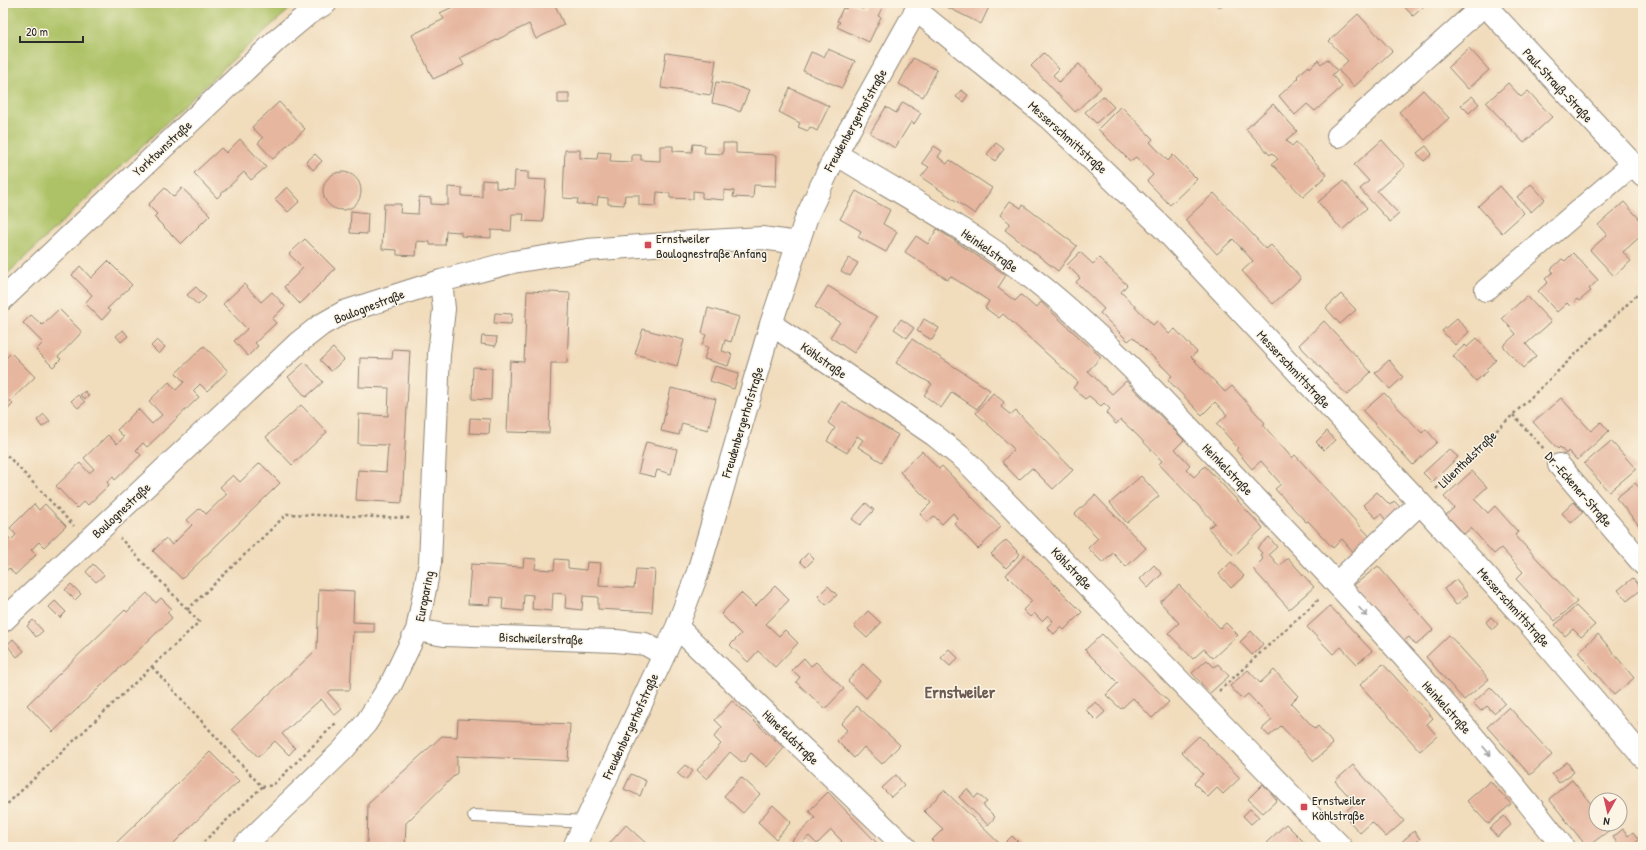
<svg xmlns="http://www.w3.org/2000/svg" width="1646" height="850" font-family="'Patrick Hand',sans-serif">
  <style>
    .green { fill: #adc266; stroke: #6c7648 }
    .building { fill: #e6b69f }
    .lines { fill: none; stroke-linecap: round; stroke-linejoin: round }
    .service-casing { stroke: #8e8474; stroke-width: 14 }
    .minor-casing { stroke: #8e8474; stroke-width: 24 }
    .path { stroke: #8e8474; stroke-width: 2.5; stroke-dasharray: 3 3; stroke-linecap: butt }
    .service { stroke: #fff; stroke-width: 12 }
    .minor { stroke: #fff; stroke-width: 22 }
    .oneway { stroke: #a0a0a0 }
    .poi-dot { fill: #d1495b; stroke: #fcf5e5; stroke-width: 1.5 }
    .labels { text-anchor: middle; stroke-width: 3; stroke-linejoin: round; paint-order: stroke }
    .street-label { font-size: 13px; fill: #2b2b2b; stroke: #fcf5e5 }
    .poi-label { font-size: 13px; fill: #2b2b2b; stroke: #fcf5e5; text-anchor: start }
    .district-label { font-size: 17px; font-weight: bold; fill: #6c5c54; stroke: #fcf5e5 }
  </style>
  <rect width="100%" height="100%" fill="#fcf5e5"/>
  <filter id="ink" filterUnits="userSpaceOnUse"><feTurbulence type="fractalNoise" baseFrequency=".025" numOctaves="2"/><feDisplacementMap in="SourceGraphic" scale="8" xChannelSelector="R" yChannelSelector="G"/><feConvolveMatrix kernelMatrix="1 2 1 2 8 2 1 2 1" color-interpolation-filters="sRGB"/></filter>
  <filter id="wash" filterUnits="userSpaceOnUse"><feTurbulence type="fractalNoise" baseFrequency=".012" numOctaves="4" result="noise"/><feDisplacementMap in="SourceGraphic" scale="16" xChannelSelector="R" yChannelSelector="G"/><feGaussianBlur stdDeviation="0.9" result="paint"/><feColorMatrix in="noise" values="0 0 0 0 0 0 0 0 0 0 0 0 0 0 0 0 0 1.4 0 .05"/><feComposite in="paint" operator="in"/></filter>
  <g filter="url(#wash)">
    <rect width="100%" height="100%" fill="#f1dcbc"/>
    <path class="green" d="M3,3H297L243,50L3,278Z"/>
    <g id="blocks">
      <path class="building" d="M461,3H539L540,6L546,3H554L564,25L536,39L529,24L460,58L464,65L433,79L412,35L444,19L440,13Z
        M849,3L863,9L866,3H877L883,6L878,16L881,17L869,42L837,27L840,22L837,21L843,8L846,9Z
        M942,3H991L981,24L941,4Z
        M1215,3H1226L1220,8Z
        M1401,3H1428L1413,16Z
        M1358,14L1392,51L1354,87L1338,70L1348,61L1329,41Z
        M1469,48L1489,70L1468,89L1448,67Z
        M828,49L855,61L842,88L803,71L811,52L824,57Z
        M666,53L716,60L711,95L661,88Z
        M1044,53L1059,69L1053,75L1059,82L1079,64L1101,88L1075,112L1031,66Z
        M913,58L937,70L923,97L899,84Z
        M1327,59L1337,70L1332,75L1342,87L1315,111L1307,104L1295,115L1279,96L1299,78L1297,76L1309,66L1310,68L1318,60L1321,64Z
        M716,82L731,84L749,91L740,112L727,106L712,103Z
        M1508,83L1521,97L1528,91L1552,117L1524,143L1486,103Z
        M790,88L829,106L817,131L810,127L808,131L798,127L800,123L779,112Z
        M961,90L968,95L963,102L956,97Z
        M1423,90L1449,118L1425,140L1399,112Z
        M558,93H569V103H558Z
        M1103,96L1114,107L1096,123L1085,112Z
        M1472,96L1479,104L1469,113L1461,105Z
        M279,102L305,129L273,159L258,143L263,138L252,127Z
        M903,102L921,113L914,124L911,122L895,148L870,133L886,107L896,113Z
        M1273,104L1297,131L1286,140L1292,146L1296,142L1327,175L1303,197L1272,164L1278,159L1272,153L1270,155L1246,129Z
        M1121,106L1153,139L1150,142L1168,161L1173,155L1197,179L1170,205L1147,181L1153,175L1136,157L1130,161L1098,129Z
        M240,139L266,167L251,180L244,172L217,198L194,173L221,148L226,153Z
        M1382,140L1405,166L1377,191L1399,214L1390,222L1360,189L1369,181L1354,165Z
        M723,143H736V153L777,155L776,186L754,185L753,198L733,197L734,191L724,190V200L702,198V192L693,191V199L670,198V193L657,192L656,206L639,205V195H625L624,205L608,204V198L598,197L597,205L577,204L578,199L563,198L565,150H580V158L597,159L598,152L611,153L610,161L632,162V155H641V160L660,161V146H673V151L692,152L693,144L705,145L704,153L723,154Z
        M996,143L1004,149L995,161L987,154Z
        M934,146L942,151L938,157L947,164L950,160L992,188L975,214L921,177L929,167L922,163Z
        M1426,146L1432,154L1424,161L1417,153Z
        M315,154L322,161L313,170L306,162Z
        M515,171L528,172V179L546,180L543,222L523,221L524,214H512L511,231L491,230V238L461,236V232L446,231L445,245H430V242L417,241L416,256L397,255V250L382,249L384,204H401L400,213L418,214L419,197L431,198V204L448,205V187L462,188V196L482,197V180L496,181V188L514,189Z
        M323 191a19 19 0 1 1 38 0a19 19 0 1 1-38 0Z
        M1343,181L1367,208L1342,230L1318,202Z
        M1531,184L1545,199L1531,212L1517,197Z
        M1500,186L1524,213L1502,233L1478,206Z
        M287,187L300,201L288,212L275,199Z
        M165,188L174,197L182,188L210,215L181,244L154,217L157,214L148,205Z
        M856,191L890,210L883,224L897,232L886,252L858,237L861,231L840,219Z
        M1214,193L1266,249L1271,245L1301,278L1273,304L1242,271L1253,261L1233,239L1217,254L1185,220Z
        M1010,201L1021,208L1023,205L1077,246L1058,271L1005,230L1010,223L1000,215Z
        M1624,202L1643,223V234L1623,252L1631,261L1614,276L1590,250L1607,235L1598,225Z
        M351,211L368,213L367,234L350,233Z
        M937,229L1006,275L998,288L1015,301L1021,295L1036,308L1041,302L1070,329L1101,357L1088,371L1112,394L1126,381L1184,440L1175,449L1190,465L1186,469L1194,477L1205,466L1263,528L1234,556L1208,528L1215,523L1159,464L1162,461L1135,433L1121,420L1116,424L1106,413L1110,409L1104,403L1101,406L1089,396L1085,399L1073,388L1078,382L1003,314L999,318L985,308L989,301L950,276L948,280L905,252L916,236L928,244Z
        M305,239L335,269L300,304L284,287L303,268L289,254Z
        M1080,252L1093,264L1099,258L1127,285L1121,292L1153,325L1157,321L1169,334L1175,329L1197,352L1191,357L1225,392L1232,386L1265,423L1263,425L1292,458L1295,455L1372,539L1355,554L1342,539L1333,548L1308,521L1306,522L1275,489L1281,484L1261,461L1252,469L1236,450L1238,448L1217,424L1227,415L1215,402L1202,415L1168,380L1172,376L1133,337L1128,341L1100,313L1104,309L1076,282L1080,278L1067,265Z
        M1573,253L1598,280L1589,289L1591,291L1579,301L1577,299L1570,306L1567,303L1557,312L1538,291L1548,282L1545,279L1553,272L1551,269L1562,259L1565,261Z
        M849,258L858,263L850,276L841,271Z
        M108,261L132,285L107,309L110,311L102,320L85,303L92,295L72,275L80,266L91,278Z
        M244,284L261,302L272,292L285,306L272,319L276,323L255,343L258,346L248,356L234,341L247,329L223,304Z
        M828,286L877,317L854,353L830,337L840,322L815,307Z
        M196,287L206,297L198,305L187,295Z
        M527,291L570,293L567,363H551L549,433L507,432L510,361L524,362Z
        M1341,294L1356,310L1340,324L1326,308Z
        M1527,296L1551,322L1526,344L1536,356L1523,368L1503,346L1516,334L1502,318Z
        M708,308L739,317L731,342L725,340L722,351L732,354L728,366L704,359L708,347L702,345L706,335L702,333Z
        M59,309L82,332L58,357L61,359L53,367L36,350L43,343L23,323L31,315L42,325Z
        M495,313L512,314L511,324L494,323Z
        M1457,318L1469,332L1455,345L1442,331Z
        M901,319L914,328L907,338L894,329Z
        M924,319L939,328L932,340L917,331Z
        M1324,321L1371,372L1347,395L1299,345Z
        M643,329L684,340L677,366L635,354Z
        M123,330L128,336L121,342L116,336Z
        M482,336L497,337L496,346L481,344Z
        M1477,338L1496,360L1486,369L1488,371L1476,381L1453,356L1465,345L1467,347Z
        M912,339L990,390L977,409L952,392L941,408L924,395L932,384L896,363Z
        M157,340L165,347L159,354L151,346Z
        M204,346L228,371L207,391L200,384L193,391L199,397L147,447L143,443L136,450L141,455L115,480L113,477L107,482L109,485L88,505L84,501L77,508L56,486L80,463L89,473L94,469L84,458L108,435L117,444L124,437L117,430L138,409L152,424L162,415L149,401L169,382L176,390L184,382L176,373Z
        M333,348L344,360L331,371L320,360Z
        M393,349L410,350L402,503L356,500L358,470L386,472L388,445L358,444L359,414L388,416L389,388L359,387L360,358L392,359Z
        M11,353L35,377L10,401L13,404L5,412L3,410V361Z
        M1389,360L1403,377L1390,389L1375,373Z
        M305,362L323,382L306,397L288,377Z
        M715,366L739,373L734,389L710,381Z
        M473,367L492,368L491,400L472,399Z
        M671,388L716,399L708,430L682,423L679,435L661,431Z
        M85,391L89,396L85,399L80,395Z
        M993,393L1004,402L1001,407L1011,415L1016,411L1073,470L1053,489L1032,468L1019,480L1002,462L1014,449L976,413Z
        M1384,393L1422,433L1426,429L1437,442L1413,465L1363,411Z
        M78,395L85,402L78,408L71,401Z
        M1561,398L1591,431L1601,422L1609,431L1577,460L1568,451L1566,454L1560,447L1558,449L1533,422Z
        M842,401L898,435L882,462L858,447L863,440L857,436L847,453L827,441L835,428L828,423Z
        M301,405L327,432L292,465L266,437Z
        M44,414L50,421L42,427L37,420Z
        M470,418L490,419L489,434L469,433Z
        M1327,431L1335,440L1324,450L1316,442Z
        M1611,441L1636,469L1609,492L1584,464Z
        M646,442L677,449L671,474L657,470L655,477L638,473Z
        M1449,449L1458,457L1432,482L1423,473Z
        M922,451L939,469L942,466L1001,527L978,549L954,523L958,519L953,513L942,524L934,516L927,522L920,514L931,503L900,472Z
        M260,463L280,483L182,579L153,551L166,538L172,545L192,525L187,520L200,508L206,514L227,494L220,487L233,475L240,482Z
        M1472,471L1487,487L1474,499L1488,513L1495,506L1518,532L1515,535L1577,602L1555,621L1516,579L1523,572L1501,548L1494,554L1471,528L1464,534L1446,515L1454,508L1444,497Z
        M1141,476L1159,496L1127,523L1110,503Z
        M1635,483L1643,492V530L1616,498Z
        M1377,492L1390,505L1394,501L1403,510L1389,524L1381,514L1376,518L1363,505Z
        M1095,495L1146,548L1126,567L1113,553L1103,563L1088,548L1098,538L1075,514Z
        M1574,502L1583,512L1571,523L1562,513Z
        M866,503L874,510L860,525L852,519Z
        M34,504L39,510L45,504L66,526L44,547L39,542L31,550L36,555L15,575L9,568L3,574V536L5,534L11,540L16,535L10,528Z
        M1269,537L1277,547L1269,554L1279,566L1288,558L1314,587L1289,609L1253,569L1263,559L1260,555L1262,553L1257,548Z
        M1006,540L1020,554L1006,568L991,554Z
        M808,553L814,559L806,567L800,561Z
        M1025,555L1082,612L1064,630L1061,627L1054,634L1047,627L1053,621L1048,615L1042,621L1034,613L1030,617L1023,610L1032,601L1006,575Z
        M524,558L536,559L535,569L554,570L555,559L568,560V568L586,570L587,562L601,563L599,586L634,588L636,569L655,570L652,612L598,609V597L583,596L582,610L565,608L566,594L553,593L552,611L532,609L533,595L524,594L523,611L502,609L503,598L491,597L490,605L468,604L471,564L523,567Z
        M1231,562L1244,576L1231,588L1219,574Z
        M93,564L104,575L96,582L86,572Z
        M1154,565L1162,574L1148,588L1140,579Z
        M1378,566L1433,630L1416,645L1409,637L1401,643L1353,586Z
        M1633,578L1642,589L1627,601L1618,590Z
        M1456,580L1468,595L1456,605L1444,589Z
        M71,584L81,594L75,600L65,590Z
        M1179,585L1220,628L1226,623L1238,635L1213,658L1204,649L1193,659L1168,633L1179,623L1160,602Z
        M775,586L789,600L766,624L779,636L785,630L798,643L775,667L758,651L748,662L730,645L741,634L721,614L741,593L755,606Z
        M828,586L837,595L826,605L818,596Z
        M319,589L354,591L353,622L374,623V632H353L350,690H331L328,693L342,709L335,715L321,699L282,734L295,748L289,755L275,741L258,757L232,729L317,649Z
        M147,593L156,603L161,598L171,608L167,612L172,618L53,732L27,705L125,610L127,612Z
        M55,601L66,612L60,618L49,607Z
        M1330,606L1372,651L1357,664L1341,647L1333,654L1307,627Z
        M1576,606L1595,625L1581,637L1573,629L1565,636L1555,625Z
        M868,611L881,623L867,638L854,626Z
        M1491,617L1498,624L1492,630L1486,622Z
        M33,620L43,631L36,637L27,626Z
        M1251,631L1263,644L1252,655L1240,642Z
        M1102,634L1169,702L1152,718L1133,698L1121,709L1106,695L1118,683L1085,650Z
        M1598,634L1634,678L1614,695L1578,652Z
        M1449,635L1489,679L1464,700L1426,657Z
        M13,639L24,651L17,657L7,645Z
        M949,649L958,658L950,666L941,658Z
        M804,658L811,666L816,662L844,689L825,709L796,682L800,677L792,670Z
        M1207,660L1214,667L1218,664L1229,676L1210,693L1192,673Z
        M863,664L881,681L866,698L848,681Z
        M1383,664L1433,718L1427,724L1437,736L1420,751L1360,685Z
        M1248,670L1260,683L1274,670L1298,696L1291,703L1315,729L1318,726L1333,744L1314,761L1281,726L1269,736L1262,729L1272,720L1248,694L1242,699L1230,686Z
        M1490,687L1505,703L1494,713L1487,706L1481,711L1473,703Z
        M732,701L784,748L767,767L751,753L743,763L730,752L707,779L697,770L721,744L714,737L722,727L715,720Z
        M1096,702L1105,712L1096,720L1086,710Z
        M857,706L900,745L882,764L864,747L854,758L837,741L847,730L841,724Z
        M1509,707L1552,755L1530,775L1487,727Z
        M1643,718V729L1638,723Z
        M458,719L570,724L568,761L457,756V773L406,823L405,847H367L368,804L442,736L457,737Z
        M1199,736L1240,778L1223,794L1217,788L1208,797L1194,783L1203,774L1182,752Z
        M210,752L239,781L194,823L170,847H112Z
        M1567,762L1574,772L1559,783L1552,774Z
        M685,765L693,771L685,780L677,773Z
        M1353,765L1404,821L1386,837L1372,822L1360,833L1343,814L1355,803L1335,781Z
        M631,774L646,781L640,796L624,789Z
        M896,775L904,785L891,797L882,788Z
        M741,777L760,794L743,813L724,796Z
        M1572,780L1596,810V824H1607L1611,829L1587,847L1549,799Z
        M1490,781L1511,804L1488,824L1467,801Z
        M1263,784L1277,800L1263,813L1248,799Z
        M967,789L975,798L978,794L987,802L983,805L995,817L988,825L959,797Z
        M944,790L1002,846L1012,836L1023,847H939L932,840L943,829L924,811Z
        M828,792L877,843L873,847H836L842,841L831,830L817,844L809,836L798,846L792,840L815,818L809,811Z
        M773,805L791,822L776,839L758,822Z
        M1250,809L1259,817L1251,824L1243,816Z
        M1504,816L1511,825L1497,837L1490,828Z
        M1286,824L1309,847H1272L1267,842Z
        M626,825L649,846V847L607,846Z
        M1623,829L1628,836L1633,832L1639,840L1628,847H1620L1613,837Z
        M1414,831L1420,839L1411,847H1400L1398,845Z"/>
    </g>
  </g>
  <g filter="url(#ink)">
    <use href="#blocks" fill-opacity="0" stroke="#8e8474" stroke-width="1"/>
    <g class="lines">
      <g class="service-casing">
        <path id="service" d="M474,816L586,822"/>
      </g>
      <g class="minor-casing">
        <path id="minor" d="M1483,3L1643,175
          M916,10L1051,120L1163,228L1420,503L1531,626L1643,757
          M1338,136L1484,5
          M836,154C908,198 984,238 1049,292C1119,350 1184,423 1247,489C1357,604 1466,721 1563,847
          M1486,290L1632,165
          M3,299L278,39L308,14L326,3
          M771,324L934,435L966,461L1341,847
          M1559,465L1643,564
          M1337,583L1420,503
          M3,621L298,343L321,325L344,312L441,281L513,262L587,250L693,242L762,238L798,243
          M677,627L905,847
          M417,630L444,635L616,641L645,644L663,654
          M243,847L343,750L366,723L391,684L417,630L430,563L439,354L444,309L441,281
          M574,847L677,627L698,572L771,324L807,216L836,154L920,3"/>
      </g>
      <path class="path" d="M1513,415L1545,450
        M3,451L74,526
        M1436,489L1643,289
        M187,610L287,514L410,518
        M152,667L262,787L198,847
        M1219,691L1320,598
        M262,787L273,785L336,723
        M3,808L199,622L120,538"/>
      <use href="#service" class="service"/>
      <use href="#minor" class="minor"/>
    </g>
    <defs><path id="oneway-shaft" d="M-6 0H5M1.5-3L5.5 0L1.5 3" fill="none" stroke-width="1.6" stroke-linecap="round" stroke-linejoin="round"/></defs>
    <g class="oneway">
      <use href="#oneway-shaft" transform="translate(1363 612) rotate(48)"/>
      <use href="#oneway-shaft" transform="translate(1487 751) rotate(49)"/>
    </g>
  </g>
  <g class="poi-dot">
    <rect x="644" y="241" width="8" height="8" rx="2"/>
    <rect x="1300" y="803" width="8" height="8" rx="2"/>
  </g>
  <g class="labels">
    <g class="street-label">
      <text transform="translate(1558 85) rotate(47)" y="5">Paul-Strauß-Straße</text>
      <text transform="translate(855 120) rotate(-61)" y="5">Freudenbergerhofstraße</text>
      <text transform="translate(1068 137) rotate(42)" y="5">Messerschmittstraße</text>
      <text transform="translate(162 148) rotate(-43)" y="5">Yorktownstraße</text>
      <text transform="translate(990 250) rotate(35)" y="5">Heinkelstraße</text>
      <text transform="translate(369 306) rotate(-21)" y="5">Boulognestraße</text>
      <text transform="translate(824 360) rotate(35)" y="5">Köhlstraße</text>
      <text transform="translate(1294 369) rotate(47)" y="5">Messerschmittstraße</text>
      <text transform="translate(742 422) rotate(-73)" y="5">Freudenbergerhofstraße</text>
      <text transform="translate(1467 459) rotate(-44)" y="5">Lilienthalstraße</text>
      <text transform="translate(1228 469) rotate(46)" y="5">Heinkelstraße</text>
      <text transform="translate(1579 489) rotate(49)" y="5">Dr.-Eckener-Straße</text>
      <text transform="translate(121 510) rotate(-43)" y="5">Boulognestraße</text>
      <text transform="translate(1072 568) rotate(46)" y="5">Köhlstraße</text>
      <text transform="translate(424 596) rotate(-79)" y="5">Europaring</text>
      <text transform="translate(1514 607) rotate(48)" y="5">Messerschmittstraße</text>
      <text transform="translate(541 638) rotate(2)" y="5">Bischweilerstraße</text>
      <text transform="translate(1447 707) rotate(48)" y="5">Heinkelstraße</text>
      <text transform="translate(630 726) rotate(-65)" y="5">Freudenbergerhofstraße</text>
      <text transform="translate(791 737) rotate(44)" y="5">Hünefeldstraße</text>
    </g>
    <g class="poi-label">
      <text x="656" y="243">Ernstweiler<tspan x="656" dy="15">Boulognestraße Anfang</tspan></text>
      <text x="1312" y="805">Ernstweiler<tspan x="1312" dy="15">Köhlstraße</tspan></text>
    </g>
    <g class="district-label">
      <text x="960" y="698">Ernstweiler</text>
    </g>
  </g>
  <rect width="1646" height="850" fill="none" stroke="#fcf5e5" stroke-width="16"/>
  <g transform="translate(1608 812) rotate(188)"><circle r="19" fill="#fcf5e5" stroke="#a8a49b"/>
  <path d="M0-3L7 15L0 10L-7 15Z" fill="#d1495b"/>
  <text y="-6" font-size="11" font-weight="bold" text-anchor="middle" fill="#2b2b2b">N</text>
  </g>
  <path d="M20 36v6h63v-6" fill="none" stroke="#2b2b2b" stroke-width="2"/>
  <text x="26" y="36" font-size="12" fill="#2b2b2b" stroke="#fcf5e5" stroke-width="3" paint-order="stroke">20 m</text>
</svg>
